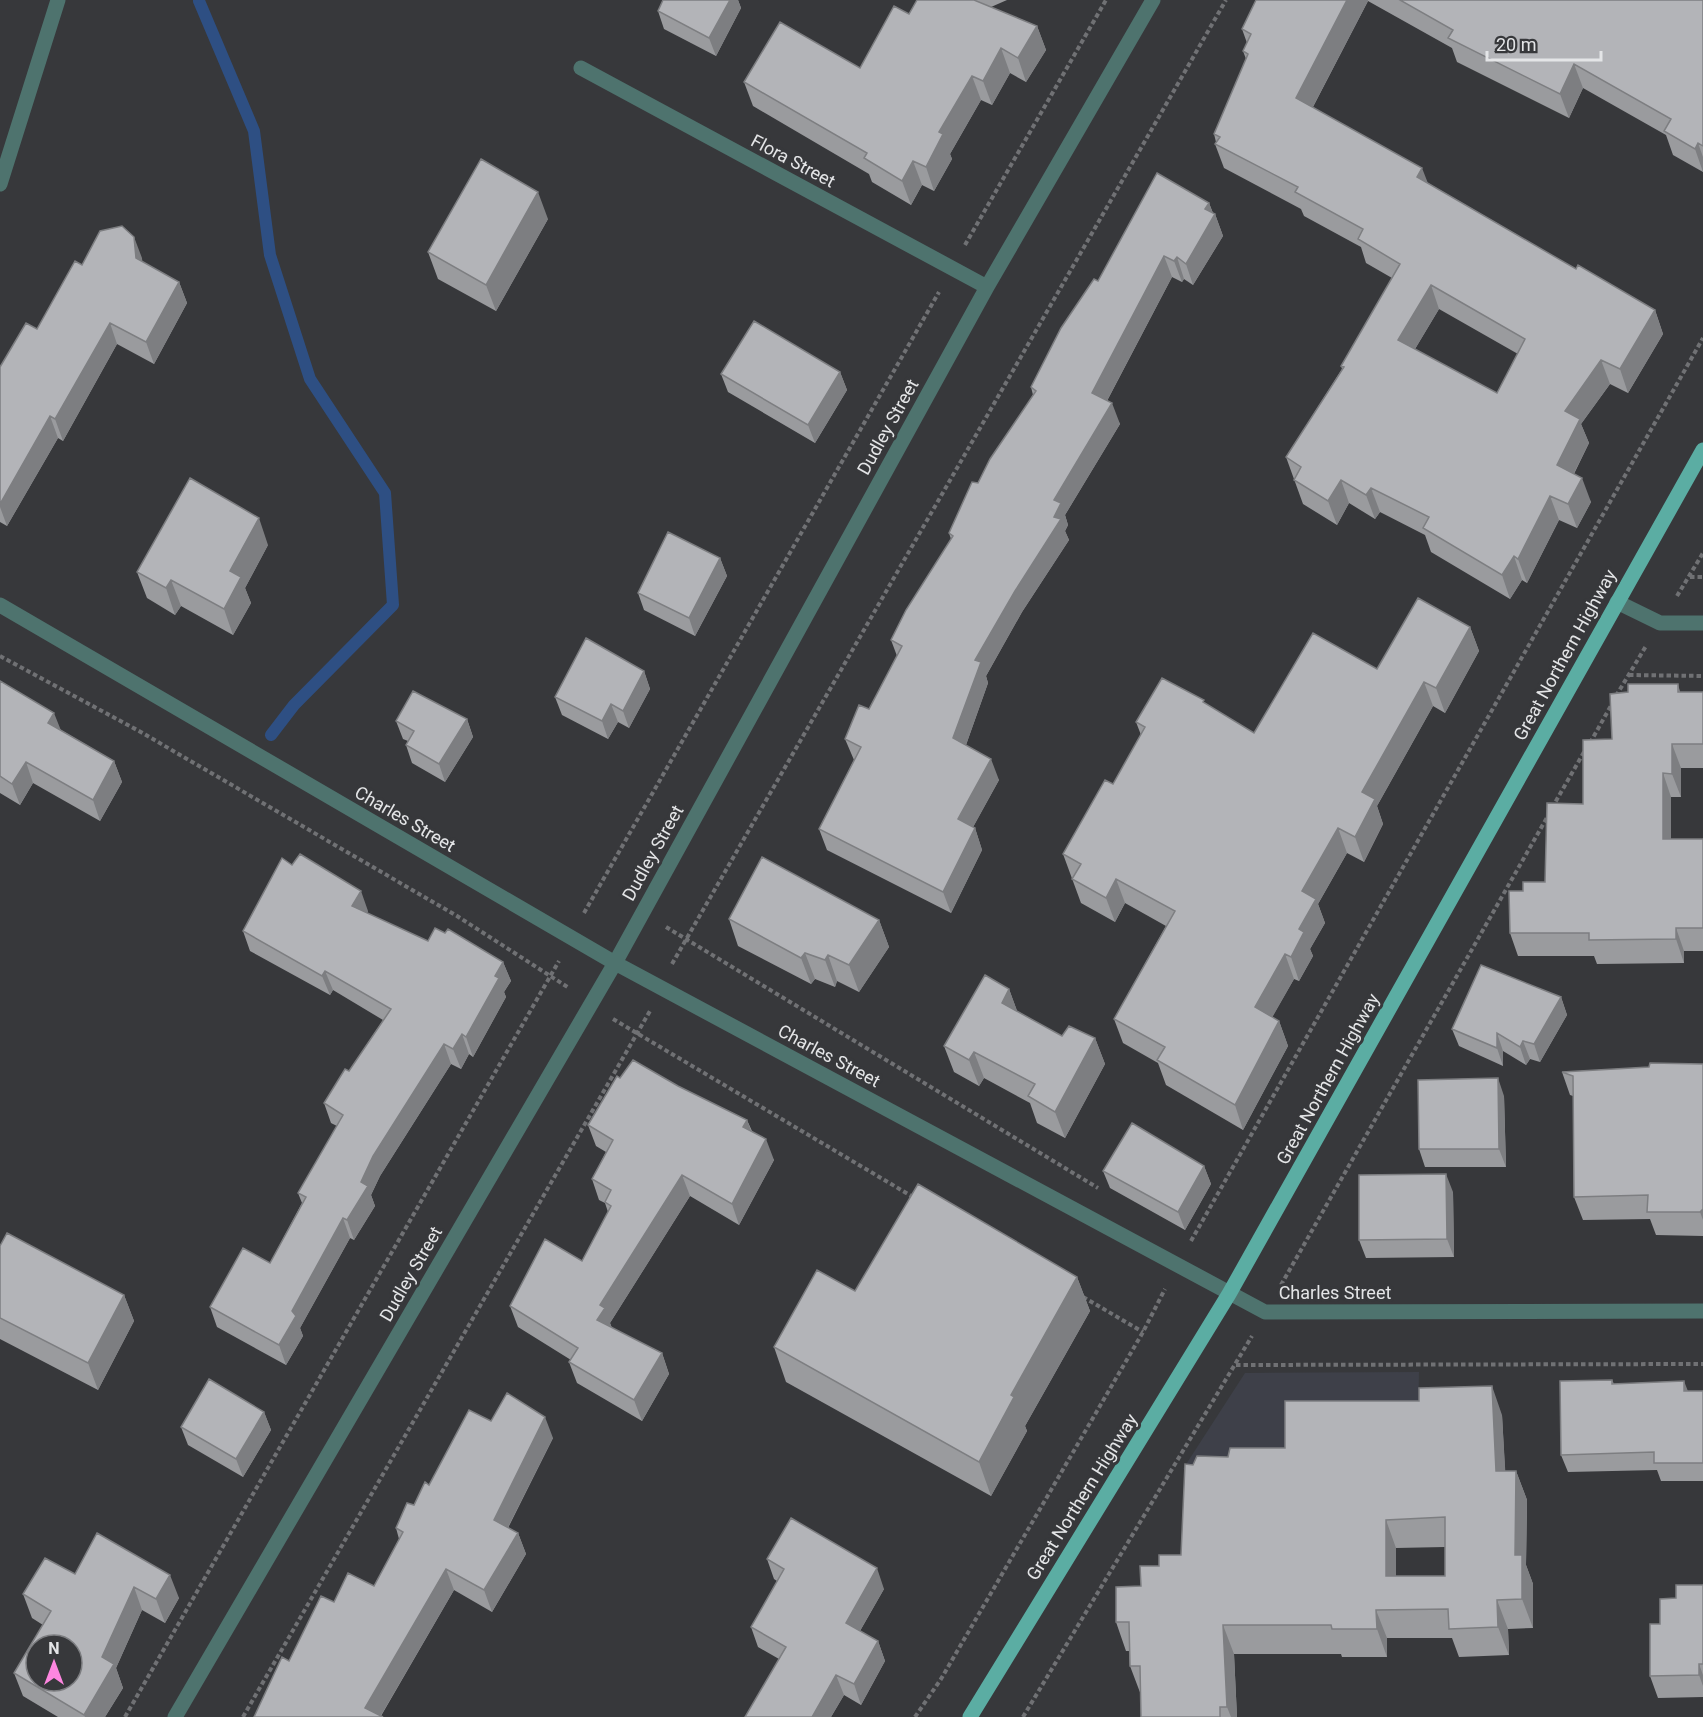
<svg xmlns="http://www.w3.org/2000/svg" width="1703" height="1717" font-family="Roboto,sans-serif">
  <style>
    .built { fill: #3e4049 }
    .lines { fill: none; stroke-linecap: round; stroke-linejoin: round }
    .stream { stroke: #2e4f83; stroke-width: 12 }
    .path { stroke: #707174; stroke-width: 4; stroke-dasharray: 4.5 3; stroke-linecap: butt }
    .street { stroke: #4e736e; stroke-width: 15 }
    .primary { stroke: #5bada3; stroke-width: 15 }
    .wall { fill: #9a9b9e; fill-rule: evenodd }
    .shaded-wall { fill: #7d7e81 }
    .building { fill: #b3b4b8; stroke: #7d7e81; stroke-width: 1.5; fill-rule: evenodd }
    .labels { text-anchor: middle; stroke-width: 6; stroke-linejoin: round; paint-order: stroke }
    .street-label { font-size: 18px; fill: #e4e5e7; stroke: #37383b }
  </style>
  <rect width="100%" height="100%" fill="#37383b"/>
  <path class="built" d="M1419,1372L1417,1471L1183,1469L1245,1373Z"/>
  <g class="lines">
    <path class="stream" d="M199,1L254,131L270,255L310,379L385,493L393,605L294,705L271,735"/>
    <path class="path" d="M965,245L1106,0
      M1690,577H1703
      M1677,596L1703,553
      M0,656L139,731L457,916L569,988
      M1629,675L1703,676
      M1616,696L1646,646
      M1590,743L1613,702
      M1552,808L1584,752
      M584,913L939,292
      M666,927L1098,1188
      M672,964L1226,0
      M613,1019L913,1197
      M1191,1241L1703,338
      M1281,1285L1549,814
      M1083,1297L1143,1332
      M1236,1365L1703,1364
      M125,1717L559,961
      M243,1717L650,1011
      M915,1717L941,1679L1143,1332L1165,1289
      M1023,1717L1252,1336"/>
    <path class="street" d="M581,68L987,287
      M0,184L58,0
      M1617,602L1660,623H1703
      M0,605L615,963L1265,1312L1703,1311
      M175,1717L615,963L987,287L1153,0"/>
    <path class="primary" d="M970,1717L1229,1294L1703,450"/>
  </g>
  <path class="wall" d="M663,0H738L741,8L716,56L664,29L658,11Z
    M917,0H1007L991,7L1037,26L1046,50L1026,82L1010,73L992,105L981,100L950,154L952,159L934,191L922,185L911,205L872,182L869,174L753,106L744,82L860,68L909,14Z
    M1256,0H1703V172L1673,155L1666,135L1583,88L1569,118L1457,62L1452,48L1368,1L1313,107L1428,183L1576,269L1655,310L1663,334L1628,393L1610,384L1581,424L1589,443L1574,474L1591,502L1577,528L1559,520L1527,583L1522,580L1510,599L1431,552L1425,535L1380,512L1375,519L1349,503L1337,525L1303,504L1286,457L1342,369L1341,366L1392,278L1366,263L1361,247L1304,216L1301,209L1224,168L1215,144L1216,142L1214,134L1246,59L1243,51L1247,43L1242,29ZM1439,309L1518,354L1497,393L1415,349Z
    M1209,203L1213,213L1215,214L1223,236L1193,285L1184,279L1182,282L1172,277L1107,401L1120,424L1065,515L1068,525L1065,531L1069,540L1022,612L986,676L988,683L966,745L999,780L973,827L975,828L982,850L951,913L827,850L819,829L854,760L845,739L869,709L897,656L891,640L951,539L949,533L978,483L1033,395L1031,387L1098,281Z
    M548,219L496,311L438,279L428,252Z
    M142,258V262L179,282L187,303L154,364L117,344L63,441L58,438L7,526L0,522V367L37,329L82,265Z
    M840,372L847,390L815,443L728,392L721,374Z
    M268,545L245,588L251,603L233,635L181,606L175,615L147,598L137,572Z
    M720,558L727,576L695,636L644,610L638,593Z
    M1470,627L1479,651L1445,713L1433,706L1377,806L1383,824L1364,862L1347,853L1318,904L1325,923L1310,949L1313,956L1299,981L1294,979L1272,1017L1279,1021L1288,1046L1243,1130L1166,1085L1158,1063L1123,1043L1114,1019L1166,926L1125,903L1115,922L1081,903L1063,854L1113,784L1141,735L1136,722L1206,704L1254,733L1377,669Z
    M644,671L650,689L629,728L618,722L608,739L562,715L555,697Z
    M0,681L61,730L114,761L122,782L100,821L33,783L20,805L0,793Z
    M1678,684L1680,692H1703V768H1681V797H1671V839H1703V951H1684V963L1597,964L1594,956H1518L1510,933L1523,891L1545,882L1583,804L1612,739L1628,692Z
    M467,719L473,737L445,782L412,763L406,745L408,741L403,739L396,721Z
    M368,911L367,913L428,941L503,962L511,981L504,992L506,997L473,1057L469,1054L461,1069L451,1064L380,1176L371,1195L375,1206L354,1240L350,1238L300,1328L303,1336L286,1365L217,1327L210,1307L270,1263L302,1203L298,1193L337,1126L331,1123L324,1103L349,1071L383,1020L333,990L330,995L250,951L243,931Z
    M729,919L879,920L889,947L859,992L837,981L835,987L815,979L811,984L738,946Z
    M1009,989L1017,1011L1062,1036L1095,1038L1105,1064L1065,1138L1037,1123L1030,1103L984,1078L979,1086L954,1072L944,1046Z
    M1561,997L1567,1015L1540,1062L1530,1059L1526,1065L1503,1051V1066L1459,1046L1452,1029Z
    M1703,1064V1236L1656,1235L1650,1219L1583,1220L1574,1197L1573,1096L1570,1095L1562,1072Z
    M620,1078L678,1086L747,1120L752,1131L774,1160L739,1225L690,1196L610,1323L612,1328L662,1353L669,1374L642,1421L577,1383L569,1362L571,1360L518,1327L510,1306L582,1261L608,1212L605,1203L599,1200L592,1179L606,1152L596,1146L588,1125Z
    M1504,1096L1506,1167H1425L1419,1149Z
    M1204,1166L1211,1184L1185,1230L1110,1188L1103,1171Z
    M1453,1192L1454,1257L1366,1258L1359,1240Z
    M0,1246L124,1295L134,1321L98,1390L0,1339Z
    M1077,1277L1090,1311L1025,1426L1027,1431L991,1496L786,1382L774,1347L855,1291Z
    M1612,1380L1614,1384L1688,1391H1703V1481H1661L1657,1470L1568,1472L1561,1455Z
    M264,1412L271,1430L243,1477L188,1445L181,1427Z
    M1502,1415L1505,1471H1516L1527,1500L1526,1565L1533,1584V1628L1508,1629L1509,1655L1459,1657L1452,1638H1387V1657H1342L1341,1654H1234L1237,1717H1141V1695L1130,1666L1129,1651H1126L1116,1622L1141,1586L1159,1566L1181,1555L1193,1465L1228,1457ZM1445,1547V1576H1396V1548Z
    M491,1421L553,1438L508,1528L518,1533L526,1554L492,1612L454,1590L381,1716L289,1661L334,1602L374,1586L399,1539L396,1528L429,1485Z
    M97,1533L179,1598L165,1623L142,1610L116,1668L123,1688L105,1717H58L23,1696L14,1673L43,1625L32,1618L23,1594L75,1574Z
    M767,1559L884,1589L860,1631L878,1641L885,1661L861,1705L844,1695L831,1717H745L779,1659L758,1647L751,1627L777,1581L774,1579Z
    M1703,1585V1697L1658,1698L1650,1676L1660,1624Z"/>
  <path class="shaded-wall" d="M730,0H738L741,8L716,56L709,38Z
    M1347,0H1368V1L1305,122L1296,98Z
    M1037,26L1046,50L1026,82L1018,58Z
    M1001,48L1010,73L992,105L983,81Z
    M1574,64L1583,88L1569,118L1560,94Z
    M972,76L981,100L950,154L952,159L934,191L926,167L939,132Z
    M1698,143L1703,157V172L1695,149Z
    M913,161L922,185L911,205L902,181Z
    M1422,168L1431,191L1417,177Z
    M538,192L548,219L496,311L486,285Z
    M1209,203L1214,216L1215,214L1223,236L1193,285L1186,264L1205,209Z
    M134,237L142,258L144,280L136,258Z
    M1164,256L1172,277L1100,414L1092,393Z
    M1177,257L1184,279L1182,282L1174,261Z
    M179,282L187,303L154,364L146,342Z
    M1431,285L1439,309L1406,364L1398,340Z
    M1655,310L1663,334L1628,393L1620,369Z
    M110,323L117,344L63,441L55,419Z
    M1601,360L1610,384L1581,424L1589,443L1566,489L1557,465L1565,411Z
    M840,372L847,390L815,443L808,425Z
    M1112,403L1120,424L1065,515L1068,525L1065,531L1069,540L1022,612L986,676L988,683L961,759L953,738L975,660L1054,517V500Z
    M50,416L58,438L7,526L0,507V504Z
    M1582,478L1591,502L1577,528L1568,504Z
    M1341,480L1349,503L1337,525L1328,501Z
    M1371,488L1380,512L1375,519L1366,495Z
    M1550,496L1559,520L1527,583L1518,559Z
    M259,518L268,545L245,588L251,603L233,635L224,609L230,571Z
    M1514,556L1522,580L1510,599L1502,575Z
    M720,558L727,576L695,636L689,618Z
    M171,580L181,606L175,615L166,588Z
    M1470,627L1479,651L1445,713L1436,688Z
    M644,671L650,689L629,728L623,711Z
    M1424,682L1433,706L1377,806L1383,824L1364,862L1355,837L1362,792Z
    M611,704L618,722L608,739L602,721Z
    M54,713L62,733L48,723Z
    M467,719L473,737L445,782L439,764Z
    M1672,744L1681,768V797L1672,774Z
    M991,759L999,780L966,840L958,819Z
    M114,761L122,782L100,821L93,800Z
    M26,762L33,783L20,805L12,784Z
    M1663,773L1671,797V862L1663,839Z
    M975,828L982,850L951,913L943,892Z
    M1338,828L1347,853L1318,904L1325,923L1310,949L1313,956L1299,981L1291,957L1299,929L1302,891Z
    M1116,879L1125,903L1115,922L1106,898Z
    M361,891L368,911L359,926L352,906Z
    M879,920L889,947L859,992L849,965Z
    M1676,928L1684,951V963L1676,939Z
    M805,953L815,979L811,984L801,958Z
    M1285,954L1294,979L1264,1032L1255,1007Z
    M828,955L837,981L835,987L825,960Z
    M503,962L511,981L504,992L506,997L473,1057L466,1037L495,976Z
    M325,971L333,990L330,995L322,976Z
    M1009,989L1019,1016L1002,1003Z
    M1561,997L1567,1015L1540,1062L1534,1044Z
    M1279,1021L1288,1046L1243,1130L1235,1105Z
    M1497,1033L1503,1051V1066L1497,1048Z
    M462,1034L469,1054L461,1069L453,1049Z
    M1095,1038L1105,1064L1065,1138L1055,1112Z
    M1523,1041L1530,1059L1526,1065L1520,1047Z
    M444,1044L451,1064L380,1176L371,1195L375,1206L354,1240L347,1220L361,1182L373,1156Z
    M974,1052L984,1078L979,1086L969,1060Z
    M1498,1078L1504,1096L1506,1167L1499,1149Z
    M747,1120L755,1141L743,1127Z
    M766,1139L774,1160L739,1225L732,1204Z
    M1204,1166L1211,1184L1185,1230L1178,1212Z
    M1446,1174L1453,1192L1454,1257L1447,1239Z
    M682,1175L690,1196L610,1323L612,1329L597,1320L600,1305Z
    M1703,1209V1220L1700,1212Z
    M343,1218L350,1238L300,1328L303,1336L286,1365L279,1345L292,1311Z
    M1077,1277L1090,1311L1025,1426L1027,1431L991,1496L979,1462L1011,1395Z
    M124,1295L134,1321L98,1390L88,1363Z
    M662,1353L669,1374L642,1421L634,1400Z
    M1684,1381L1691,1399L1684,1391Z
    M1492,1386L1502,1415L1507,1500L1496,1471Z
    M264,1412L271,1430L243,1477L236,1459Z
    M545,1417L553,1438L501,1541L494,1520Z
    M1516,1471L1527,1500L1526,1565L1533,1584V1628L1522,1599L1515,1555Z
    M1386,1520L1396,1548V1604L1386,1576Z
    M518,1533L526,1554L492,1612L484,1590Z
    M877,1568L884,1589L853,1643L846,1623Z
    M446,1569L454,1590L380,1717L365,1708Z
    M170,1575L179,1598L165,1623L156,1599Z
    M134,1587L142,1610L116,1668L123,1688L105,1717H85L84,1715L102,1657Z
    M1497,1600L1508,1629L1509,1655L1498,1627Z
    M1376,1610L1387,1638V1657L1377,1629Z
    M1223,1625L1234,1654L1237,1717H1231L1227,1707Z
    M878,1641L885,1661L861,1705L854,1684Z
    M1699,1664L1703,1675V1686L1699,1675Z
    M836,1675L844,1695L831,1717H812Z"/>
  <path class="building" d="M663,0H730L709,38L658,11Z
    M917,0H974L1037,26L1018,58L1001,48L983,81L972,76L939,132L943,134L926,167L913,161L902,181L864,158L867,153L744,82L780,22L860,68L894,6L909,14Z
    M1256,0H1347L1296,98L1422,168L1417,177L1576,269L1578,265L1655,310L1620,369L1601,360L1565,411L1580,419L1557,465L1582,478L1568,504L1550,496L1518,559L1514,556L1502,575L1423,528L1429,517L1371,488L1366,495L1341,480L1328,501L1294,480L1301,467L1286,457L1344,367L1341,366L1400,264L1358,239L1363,229L1295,192L1298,187L1215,144L1220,137L1214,134L1248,54L1243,51L1251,34L1242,29ZM1431,285L1525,339L1497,393L1398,340Z
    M1400,0H1703V146L1698,143L1695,149L1664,131L1671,119L1574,64L1560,94L1448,38L1453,30Z
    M481,159L538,192L486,285L428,252Z
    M1157,173L1209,203L1205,209L1215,214L1186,264L1177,257L1174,261L1164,256L1092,393L1112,403L1054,500L1061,503L1054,517L1061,519L1015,591L975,660L981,662L953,738L991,759L958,819L975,828L943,892L819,829L861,747L845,739L859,705L869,709L902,646L891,640L906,610L953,536L949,533L972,482L978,483L990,459L1036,391L1031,387L1061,328L1094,279L1098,281Z
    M122,226L134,237L136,258L179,282L146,342L110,323L55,419L50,416L0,504V367L26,323L37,329L75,261L82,265L100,231Z
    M754,321L840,372L808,425L721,374Z
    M190,478L259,518L230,571L241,577L224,609L171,580L166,588L137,572Z
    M668,532L720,558L689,618L638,593Z
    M1418,598L1470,627L1436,688L1424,682L1362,792L1375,799L1355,837L1338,828L1302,891L1316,899L1299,929L1304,932L1291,957L1285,954L1255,1007L1279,1021L1235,1105L1157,1060L1165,1047L1114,1019L1175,911L1116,879L1106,898L1072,879L1081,864L1063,854L1105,780L1113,784L1145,727L1136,722L1162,678L1204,700L1203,702L1254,733L1313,633L1377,669Z
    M586,638L644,671L623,711L611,704L602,721L555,697Z
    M0,681L54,713L48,723L114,761L93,800L26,762L12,784L0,776Z
    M1628,684H1678V692H1703V744H1672V774L1663,773V839H1703V928H1676V939L1589,940V933H1510L1509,891H1523V882H1545L1547,803L1583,804V740L1612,739L1610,694L1628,692Z
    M413,691L467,719L439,764L406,745L414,731L396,721Z
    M300,854L361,891L352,906L428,941L435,928L445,933L448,929L503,962L495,976L499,978L466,1037L462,1034L453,1049L444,1044L373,1156L361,1182L368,1186L347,1220L343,1218L292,1311L296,1316L279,1345L210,1307L243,1248L270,1263L306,1197L298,1193L343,1115L324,1103L345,1069L349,1071L391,1009L325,971L322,976L243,931L282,858L292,865Z
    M762,857L879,920L849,965L828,955L825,960L805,953L801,958L729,919Z
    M1481,965L1561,997L1534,1044L1523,1041L1520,1047L1497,1033V1048L1452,1029Z
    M985,975L1009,989L1002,1003L1062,1036L1069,1026L1095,1038L1055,1112L1028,1096L1035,1084L974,1052L969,1060L944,1046Z
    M633,1060L678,1086L747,1120L743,1127L766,1139L732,1204L682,1175L600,1305L605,1308L597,1320L662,1353L634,1400L569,1362L578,1348L510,1306L545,1239L582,1261L611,1206L605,1202L611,1190L592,1179L613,1140L588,1125L617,1076L620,1078Z
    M1650,1063L1703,1064V1209L1700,1212H1647L1648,1195L1574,1197L1573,1076L1562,1072L1649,1067Z
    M1498,1078L1499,1149H1419L1418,1080Z
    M1132,1123L1204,1166L1178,1212L1103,1171Z
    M1446,1174L1447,1239L1359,1240V1175Z
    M918,1184L1077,1277L1011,1395L1014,1397L979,1462L774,1347L817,1270L855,1291Z
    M7,1233L124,1295L88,1363L0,1318V1246Z
    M209,1379L264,1412L236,1459L181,1427Z
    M1612,1380V1384L1684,1381V1391H1703V1463H1654V1452L1561,1455L1560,1381Z
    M1492,1386L1496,1471H1516L1515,1555H1522V1599L1497,1600L1498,1627L1449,1629L1448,1609L1376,1610L1377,1629H1332L1331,1625H1223L1227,1707H1220V1717H1141L1140,1666H1130L1129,1622H1116V1587L1141,1586L1140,1566H1159V1555H1181L1185,1464L1193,1465L1197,1456L1228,1457L1230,1448H1285V1401H1419V1388ZM1445,1517V1576H1386V1520Z
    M507,1393L545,1417L494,1520L518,1533L484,1590L446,1569L365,1708L383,1717H254L282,1657L289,1661L321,1596L334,1602L348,1573L374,1586L403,1532L396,1528L407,1503L414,1505L425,1482L429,1485L469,1410L491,1421Z
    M791,1518L877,1568L846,1623L878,1641L854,1684L836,1675L812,1717H745L786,1647L751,1627L784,1569L767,1559Z
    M97,1533L170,1575L156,1599L134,1587L102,1657L114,1664L84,1715L14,1673L51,1611L23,1594L45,1558L75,1574ZM36,1645H72V1681H36Z
    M1676,1585H1703V1664H1699V1675L1650,1676V1624H1660V1599L1676,1598Z"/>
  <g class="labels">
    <g class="street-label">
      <text transform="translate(793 161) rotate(28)" y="6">Flora Street</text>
      <text transform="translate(888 427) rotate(-61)" y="6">Dudley Street</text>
      <text transform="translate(1565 655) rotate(-61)" y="6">Great Northern Highway</text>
      <text transform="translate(405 819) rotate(30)" y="6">Charles Street</text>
      <text transform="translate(653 853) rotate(-61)" y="6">Dudley Street</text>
      <text transform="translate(829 1056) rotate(28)" y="6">Charles Street</text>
      <text transform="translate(1328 1079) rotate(-61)" y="6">Great Northern Highway</text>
      <text transform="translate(411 1274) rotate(-60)" y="6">Dudley Street</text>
      <text x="1335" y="1299">Charles Street</text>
      <text transform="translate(1082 1497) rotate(-58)" y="6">Great Northern Highway</text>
    </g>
  </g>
  <g transform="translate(54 1663)"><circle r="28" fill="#37383b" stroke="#7c7d80" stroke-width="1.5"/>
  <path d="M0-4.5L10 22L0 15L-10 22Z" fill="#fe86e0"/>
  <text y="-9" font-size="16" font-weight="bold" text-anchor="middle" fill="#e4e5e7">N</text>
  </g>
  <path d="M1487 51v9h114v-9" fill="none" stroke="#e4e5e7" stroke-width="3"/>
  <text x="1496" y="51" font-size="18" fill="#e4e5e7" stroke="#37383b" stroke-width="4.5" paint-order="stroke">20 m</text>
</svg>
